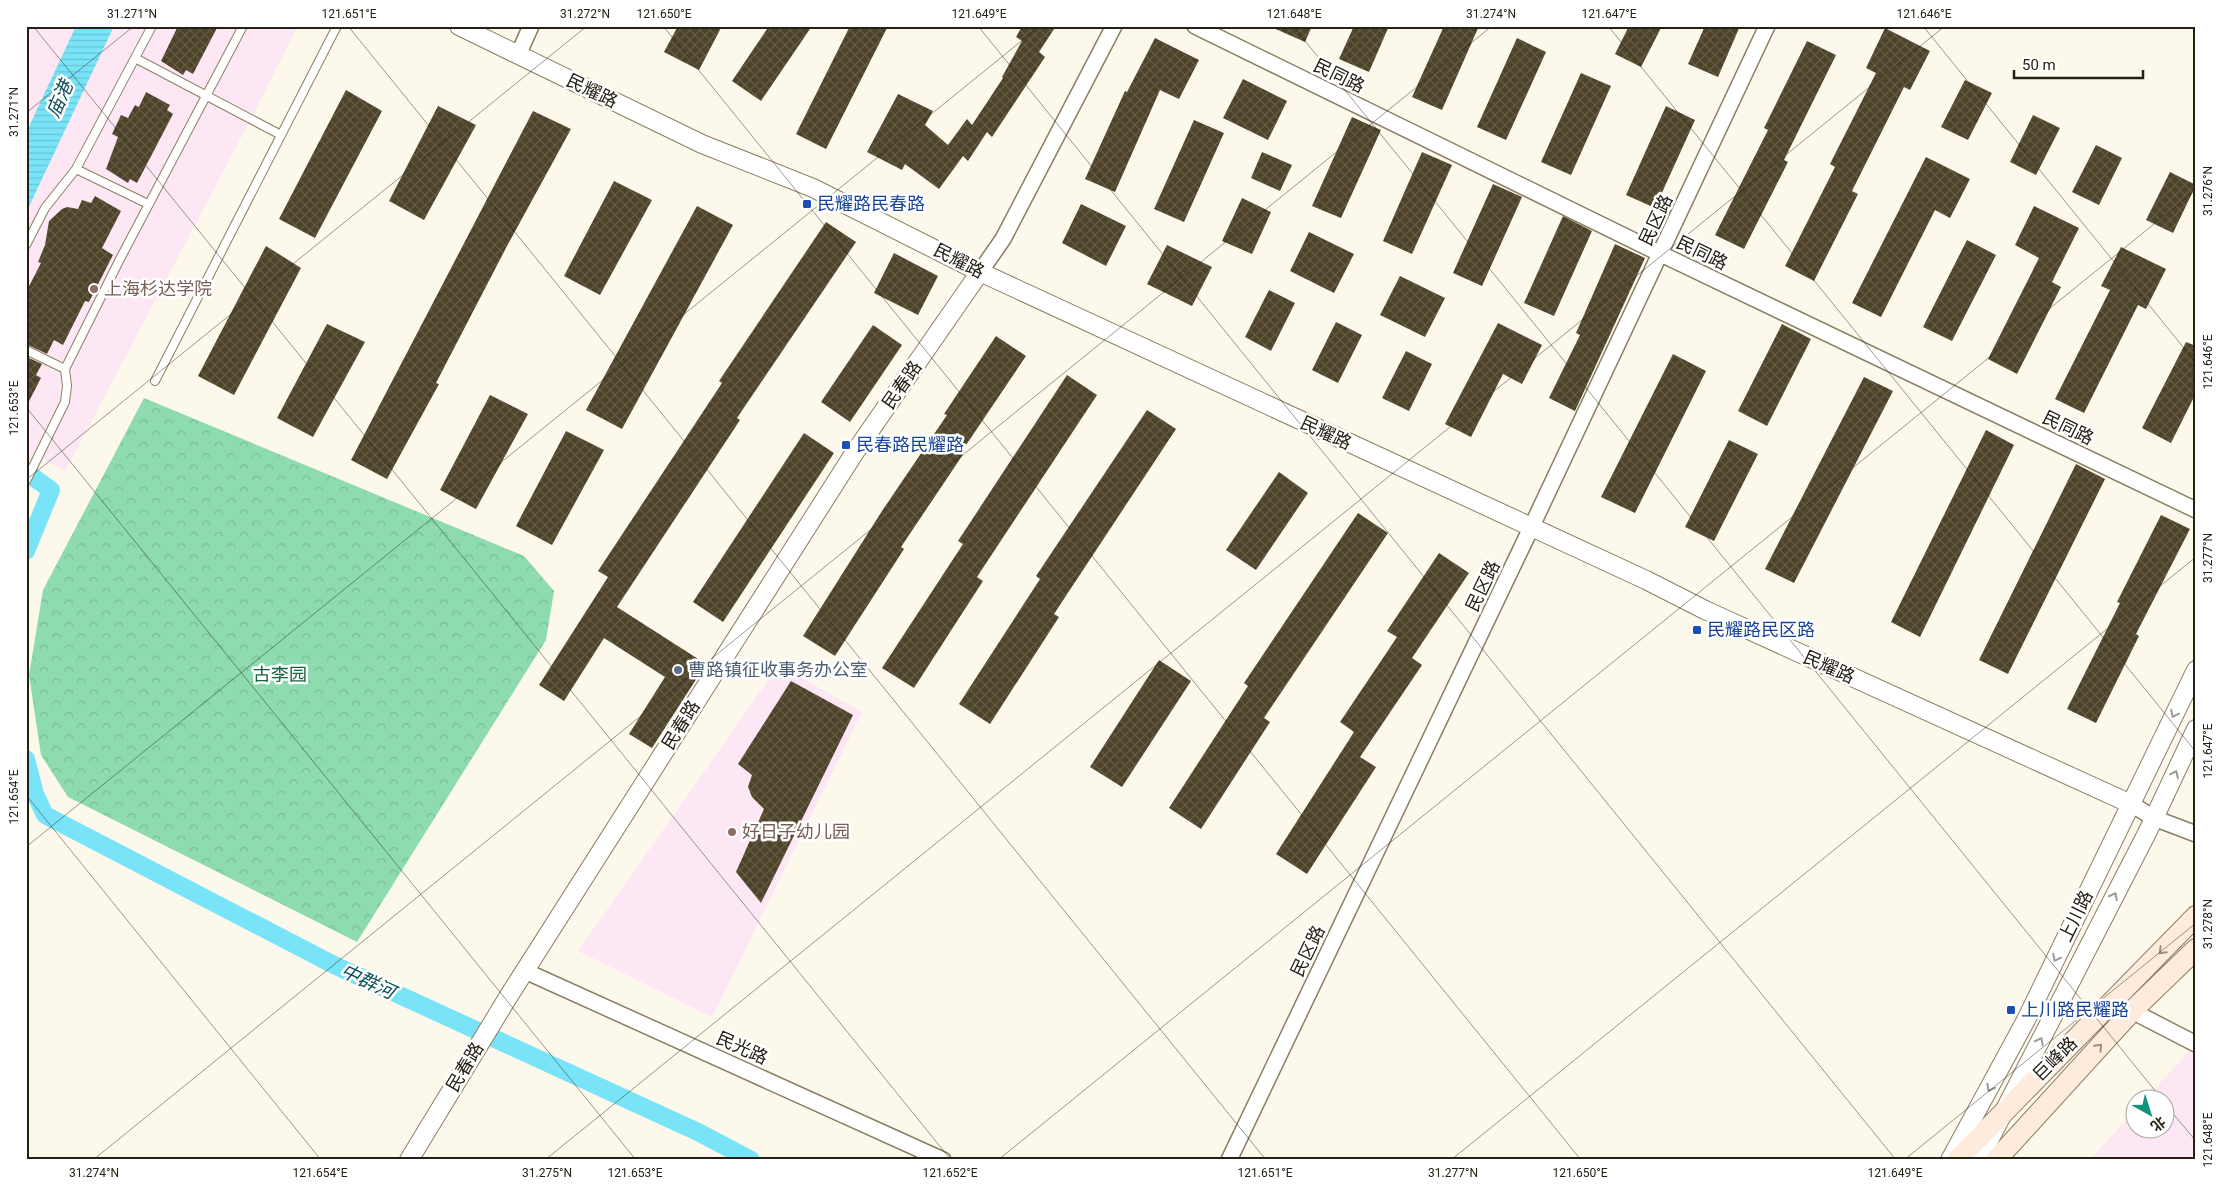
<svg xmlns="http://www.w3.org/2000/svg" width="2222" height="1186" font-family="Roboto,'Noto Sans SC',sans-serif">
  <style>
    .education { fill: #fee7f4 }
    .forest { fill: url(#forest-crowns) }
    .water { fill: url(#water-rules) }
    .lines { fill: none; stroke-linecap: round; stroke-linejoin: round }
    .canal { stroke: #79e4f7; stroke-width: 18 }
    .building { fill: url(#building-cross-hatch) }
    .service-casing { stroke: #8a7f62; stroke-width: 10 }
    .minor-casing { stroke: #8a7f62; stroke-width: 18 }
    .tertiary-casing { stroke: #8a7f62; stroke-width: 20 }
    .secondary-casing { stroke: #8a7f62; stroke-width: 22 }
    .service { stroke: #fff; stroke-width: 8 }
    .minor { stroke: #fff; stroke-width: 15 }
    .tertiary { stroke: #fff; stroke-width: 18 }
    .secondary { stroke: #ffebdc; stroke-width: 20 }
    .oneway { stroke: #9c9b95 }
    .oneway2 { stroke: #9c9082 }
    .ticks { fill: none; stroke: #242014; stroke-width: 1; stroke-opacity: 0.45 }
    .transit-dot { fill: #1a4fb4; stroke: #fff; stroke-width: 2 }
    .education-dot { fill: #8d6e63; stroke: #fff; stroke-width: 2 }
    .service-dot { fill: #5c6f8a; stroke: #fff; stroke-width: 2 }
    .labels { text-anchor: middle; stroke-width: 5; stroke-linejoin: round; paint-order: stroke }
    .street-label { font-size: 18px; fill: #242014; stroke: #fff }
    .transit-label { font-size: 18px; fill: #164399; stroke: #fff; text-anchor: start }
    .education-label { font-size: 18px; fill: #785e54; stroke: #fff; text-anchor: start }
    .service-label { font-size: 18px; fill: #4e5e75; stroke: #fff; text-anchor: start }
    .park-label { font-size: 18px; fill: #166541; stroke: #fff }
    .water-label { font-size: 19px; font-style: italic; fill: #0d4f58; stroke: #fff }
    .neatline { fill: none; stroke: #242014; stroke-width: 2 }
    .ticks-label { font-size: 12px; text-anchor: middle; fill: #242014 }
  </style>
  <defs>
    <pattern id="forest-crowns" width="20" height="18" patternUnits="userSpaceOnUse" patternTransform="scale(1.25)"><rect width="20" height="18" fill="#8ddbaf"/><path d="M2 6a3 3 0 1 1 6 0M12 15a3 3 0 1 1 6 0" fill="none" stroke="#7abc96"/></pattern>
    <pattern id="water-rules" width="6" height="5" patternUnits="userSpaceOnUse" patternTransform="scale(1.25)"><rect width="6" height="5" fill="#79e4f7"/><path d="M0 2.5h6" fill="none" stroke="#68c3d3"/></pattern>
    <pattern id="building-cross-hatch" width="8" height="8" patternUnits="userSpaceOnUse" patternTransform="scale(1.25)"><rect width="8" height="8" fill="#4d4328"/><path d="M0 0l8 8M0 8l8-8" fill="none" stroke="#635b45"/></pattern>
  </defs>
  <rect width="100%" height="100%" fill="#fdf8ec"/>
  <path class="education" d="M26,26H298L251,119L65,471L43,459L26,500Z
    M779,665L862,712L712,1017L578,951Z
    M2196,1044V1160H2090L2134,1111V1128H2164V1098H2146Z"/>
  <path class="forest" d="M144,398L524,556L554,591L546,640L357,942L68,797L41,755L29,675L43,590Z"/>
  <path class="water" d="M76,26H114L26,213V133Z"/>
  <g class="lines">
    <path class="canal" d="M26,472L51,490L26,551
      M26,759L35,794L45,815L334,965L698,1132L751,1160"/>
  </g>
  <path class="building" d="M178,26H218L193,74L186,70L183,75L161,61Z
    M678,26H722L699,70L664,52Z
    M769,26H812L761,101L732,81Z
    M850,26H888L826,149L796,134Z
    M1022,26H1056L1039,52L1045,57L992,137L987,132L968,161L963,156L939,189L905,164L902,170L867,152L898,94L933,111L925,125L948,145L967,119L972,125L1003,78L1002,77L1022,41L1016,37Z
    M1269,26H1312L1305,42Z
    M1354,26H1389L1369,72L1339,59Z
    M1444,26H1479L1442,110L1412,97Z
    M1629,26H1662L1641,67L1615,54Z
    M1705,26H1740L1718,77L1688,64Z
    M1885,28L1930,51L1910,90L1904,87L1852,191L1858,194L1814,281L1785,266L1835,167L1830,164L1876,73L1866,68Z
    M1155,38L1199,60L1179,99L1160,90L1115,192L1085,179L1125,91L1127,92Z
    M1517,38L1546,52L1506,140L1477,127Z
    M1807,41L1836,55L1784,160L1788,162L1744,249L1715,235L1768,130L1764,128Z
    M1581,73L1611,86L1571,175L1541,162Z
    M1243,79L1287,101L1268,140L1223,118Z
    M1965,80L1992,93L1968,140L1941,127Z
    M346,90L382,111L315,238L279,219Z
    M146,92L170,105L167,110L173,114L137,183L130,179L128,183L106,169L118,137L112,134L121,115L128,118L135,105L139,107Z
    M438,106L476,125L424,220L389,201Z
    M1666,106L1695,120L1655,208L1626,195Z
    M533,111L571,129L507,246L436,383L439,384L387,479L351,460Z
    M2033,115L2060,128L2036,175L2010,162Z
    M1352,117L1381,130L1341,218L1312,206Z
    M1194,120L1224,133L1184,222L1154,209Z
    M2096,145L2122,158L2099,205L2072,192Z
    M1262,152L1292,165L1280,191L1251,178Z
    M1422,152L1452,165L1412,254L1383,241Z
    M1926,157L1970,179L1950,218L1935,210L1881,317L1852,303Z
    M2170,172L2196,185L2173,233L2146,220Z
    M614,181L652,200L600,295L564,276Z
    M1493,184L1522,197L1482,286L1453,273Z
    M95,196L121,211L102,248L113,255L89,302L85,301L63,345L54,340L47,354L26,344V292L41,263L38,262L45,245L49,221L62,209L67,207L78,209L82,200L91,203Z
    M1242,198L1271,212L1252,254L1222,241Z
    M1081,204L1126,226L1106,266L1062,243Z
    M697,206L733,225L622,429L586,410Z
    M2034,206L2079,228L2052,282L2061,287L2017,374L1988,359L2039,258L2015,245Z
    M1563,216L1592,231L1554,316L1524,303Z
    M826,222L856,242L737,418L740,420L617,607L706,664L652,748L629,734L665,677L604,638L564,701L539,685L608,577L598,571L722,383L719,381Z
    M1309,232L1354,254L1334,293L1290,271Z
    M1967,240L1996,255L1952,341L1923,327Z
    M1615,244L1645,258L1575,411L1549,398L1580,335L1576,333Z
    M1167,245L1212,267L1192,306L1147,284Z
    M266,246L301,268L234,395L198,376Z
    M2121,247L2166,269L2146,309L2138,305L2084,413L2055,399L2110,290L2101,286Z
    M894,253L938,276L918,315L874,293Z
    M1400,276L1445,298L1425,337L1380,315Z
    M1269,290L1295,303L1271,351L1245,337Z
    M1336,322L1362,335L1338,383L1312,370Z
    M1498,323L1542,345L1522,384L1503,374L1471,437L1445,424Z
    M327,324L365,342L313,437L277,418Z
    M1782,324L1811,339L1767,426L1738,411Z
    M873,325L902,345L850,422L821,402Z
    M996,336L1026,356L962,451L964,453L901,547L904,549L835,656L803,636L882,511L947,415L944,414Z
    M2186,342L2196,346V393L2171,443L2142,428Z
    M1406,351L1432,364L1409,411L1382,398Z
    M1673,354L1706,371L1635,513L1601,497Z
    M29,358L42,364L36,375L41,378L26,407V362Z
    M1067,375L1097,395L977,577L983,581L914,688L882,668L963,544L958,541Z
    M1864,377L1893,391L1794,583L1765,569Z
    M490,395L528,414L476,509L440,490Z
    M1147,410L1176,429L1054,614L1059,617L990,724L959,704L1040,579L1036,576Z
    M1986,430L2014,445L1920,637L1891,622Z
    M566,431L604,450L552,545L516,526Z
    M804,433L834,453L723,622L693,602Z
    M1729,440L1758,454L1714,541L1685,527Z
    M2076,464L2105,479L2008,674L1979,660Z
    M1279,472L1308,493L1256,570L1226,550Z
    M1358,513L1388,533L1264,718L1270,722L1201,829L1169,808L1248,686L1244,683Z
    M2161,515L2190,529L2136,634L2139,636L2096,723L2067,709L2120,603L2117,602Z
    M1439,553L1469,573L1412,658L1422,665L1360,757L1376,767L1307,874L1276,854L1354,732L1340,722L1397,637L1387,631Z
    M1159,660L1191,681L1122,787L1090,767Z
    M791,681L853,715L761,903L736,872L764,809L752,797L748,787L752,775L738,764Z"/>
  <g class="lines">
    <g class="service-casing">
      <path id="service" d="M135,58L281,135
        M76,169L148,204
        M26,245L45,208L76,169L152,26
        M26,350L65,369
        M155,381L337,26
        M26,481L65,402L67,386L65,369L121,257L243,26"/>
    </g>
    <g class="minor-casing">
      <path id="minor" d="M1195,26L1661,254L2196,510
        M518,55L531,26
        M980,272L1003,239L1114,26
        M2131,804L2154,818L2196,834
        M525,971L943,1160
        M2132,1011L2196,1044
        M1229,1160L1531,528L1767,26"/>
    </g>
    <g class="tertiary-casing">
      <path id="tertiary" d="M459,26L702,144L813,188L980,272L1646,580L1705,610L2131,804
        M409,1160L510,994L855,452L980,272
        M1950,1160L2026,1020L2196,670
        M1979,1160L2148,831L2196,729"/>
    </g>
    <g class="secondary-casing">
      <path id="secondary" d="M1957,1160L2196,916
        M1996,1160L2132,1011L2196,949"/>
    </g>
    <use href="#service" class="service"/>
    <use href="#minor" class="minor"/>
    <use href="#tertiary" class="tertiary"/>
    <use href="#secondary" class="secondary"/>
  </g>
  <defs><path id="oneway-chevron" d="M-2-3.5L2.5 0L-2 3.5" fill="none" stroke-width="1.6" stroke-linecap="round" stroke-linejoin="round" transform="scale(1.25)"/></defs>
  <g class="oneway">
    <use href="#oneway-chevron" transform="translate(2174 714) rotate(116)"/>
    <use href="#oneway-chevron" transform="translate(2175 774) rotate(-65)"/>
    <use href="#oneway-chevron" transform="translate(2114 896) rotate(-63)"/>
    <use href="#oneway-chevron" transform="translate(2056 958) rotate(116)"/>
    <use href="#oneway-chevron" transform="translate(2040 1041) rotate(-63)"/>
    <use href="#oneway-chevron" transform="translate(1990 1088) rotate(119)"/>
  </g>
  <g class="oneway2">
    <use href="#oneway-chevron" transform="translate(2162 951) rotate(135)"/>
    <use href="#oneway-chevron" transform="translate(2099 1047) rotate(-47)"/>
  </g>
  <path class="ticks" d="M33,26L951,1160M348,26L1266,1160M663,26L1581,1160M978,26L1896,1160M1293,26L2161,1098M1608,26L2196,752M1923,26L2196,363M26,113L134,26M26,407L636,1160M26,480L587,26M26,795L321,1160M26,847L1040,26M2164,1103L2196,1141M93,1160L1492,26M545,1160L1945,26M998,1160L2196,190M1451,1160L2196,557M1904,1160L2196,923"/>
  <g class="transit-dot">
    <rect x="802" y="199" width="10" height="10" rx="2.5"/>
    <rect x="841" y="440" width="10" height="10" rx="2.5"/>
    <rect x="1692" y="625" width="10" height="10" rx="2.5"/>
    <rect x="2006" y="1005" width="10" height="10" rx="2.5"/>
  </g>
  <g class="education-dot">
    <circle cx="94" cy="289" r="5"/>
    <circle cx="732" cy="832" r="5"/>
  </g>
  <circle class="service-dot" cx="678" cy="670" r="5"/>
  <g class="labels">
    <g class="street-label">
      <text transform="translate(1339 76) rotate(26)" y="6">民同路</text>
      <text transform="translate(592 91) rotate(26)" y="6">民耀路</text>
      <text transform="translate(1656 220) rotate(-65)" y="6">民区路</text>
      <text transform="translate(1702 253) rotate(26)" y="6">民同路</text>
      <text transform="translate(959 261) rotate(27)" y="6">民耀路</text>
      <text transform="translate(902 385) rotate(-55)" y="6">民春路</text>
      <text transform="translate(2068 428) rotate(26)" y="6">民同路</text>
      <text transform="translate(1326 433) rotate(25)" y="6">民耀路</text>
      <text transform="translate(1483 586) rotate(-64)" y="6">民区路</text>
      <text transform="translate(1829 667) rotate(24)" y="6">民耀路</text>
      <text transform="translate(681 725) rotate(-58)" y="6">民春路</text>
      <text transform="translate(2076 916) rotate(-64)" y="6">上川路</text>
      <text transform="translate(1308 951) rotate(-64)" y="6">民区路</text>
      <text transform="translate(742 1048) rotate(24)" y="6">民光路</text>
      <text transform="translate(2055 1059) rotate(-45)" y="6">巨峰路</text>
      <text transform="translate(465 1067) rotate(-59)" y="6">民春路</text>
    </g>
    <g class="transit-label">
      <text x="817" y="210">民耀路民春路</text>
      <text x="856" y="451">民春路民耀路</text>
      <text x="1707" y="636">民耀路民区路</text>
      <text x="2021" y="1016">上川路民耀路</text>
    </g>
    <g class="education-label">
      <text x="104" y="295">上海杉达学院</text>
      <text x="742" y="838">好日子幼儿园</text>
    </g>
    <g class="service-label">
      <text x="688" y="676">曹路镇征收事务办公室</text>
    </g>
    <g class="park-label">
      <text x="280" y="681">古李园</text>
    </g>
    <g class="water-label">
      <text transform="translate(59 99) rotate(-66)" y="7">庙港</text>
      <text transform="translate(368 981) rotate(25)" y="7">中群河</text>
    </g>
  </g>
  <rect width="2222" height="1186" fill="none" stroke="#ffffff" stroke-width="55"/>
  <g transform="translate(2150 1114) rotate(141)"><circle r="24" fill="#ffffff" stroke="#a7a6a1"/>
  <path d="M0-4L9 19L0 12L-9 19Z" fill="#119279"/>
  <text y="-8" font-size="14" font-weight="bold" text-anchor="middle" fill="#242014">北</text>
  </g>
  <path d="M2014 70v8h129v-8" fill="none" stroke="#242014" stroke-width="2.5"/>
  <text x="2022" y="70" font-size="15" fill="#242014" stroke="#ffffff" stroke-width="4" paint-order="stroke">50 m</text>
  <rect x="28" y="28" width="2166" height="1130" class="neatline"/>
  <g class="ticks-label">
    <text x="132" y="18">31.271°N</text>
    <text x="349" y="18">121.651°E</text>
    <text x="585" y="18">31.272°N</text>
    <text x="664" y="18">121.650°E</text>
    <text x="979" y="18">121.649°E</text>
    <text x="1294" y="18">121.648°E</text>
    <text x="1491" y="18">31.274°N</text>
    <text x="1609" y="18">121.647°E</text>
    <text x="1924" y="18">121.646°E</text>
    <text transform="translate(14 112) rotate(-90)" y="4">31.271°N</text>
    <text transform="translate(2208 191) rotate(-90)" y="4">31.276°N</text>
    <text transform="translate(2208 362) rotate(-90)" y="4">121.646°E</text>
    <text transform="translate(14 408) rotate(-90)" y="4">121.653°E</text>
    <text transform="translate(2208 558) rotate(-90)" y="4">31.277°N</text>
    <text transform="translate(2208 751) rotate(-90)" y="4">121.647°E</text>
    <text transform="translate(14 797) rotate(-90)" y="4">121.654°E</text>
    <text transform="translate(2208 924) rotate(-90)" y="4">31.278°N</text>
    <text transform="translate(2208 1140) rotate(-90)" y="4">121.648°E</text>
    <text x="94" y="1177">31.274°N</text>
    <text x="320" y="1177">121.654°E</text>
    <text x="547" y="1177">31.275°N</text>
    <text x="635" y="1177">121.653°E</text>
    <text x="950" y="1177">121.652°E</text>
    <text x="1265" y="1177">121.651°E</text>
    <text x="1453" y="1177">31.277°N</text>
    <text x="1580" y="1177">121.650°E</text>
    <text x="1895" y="1177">121.649°E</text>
  </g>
</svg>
